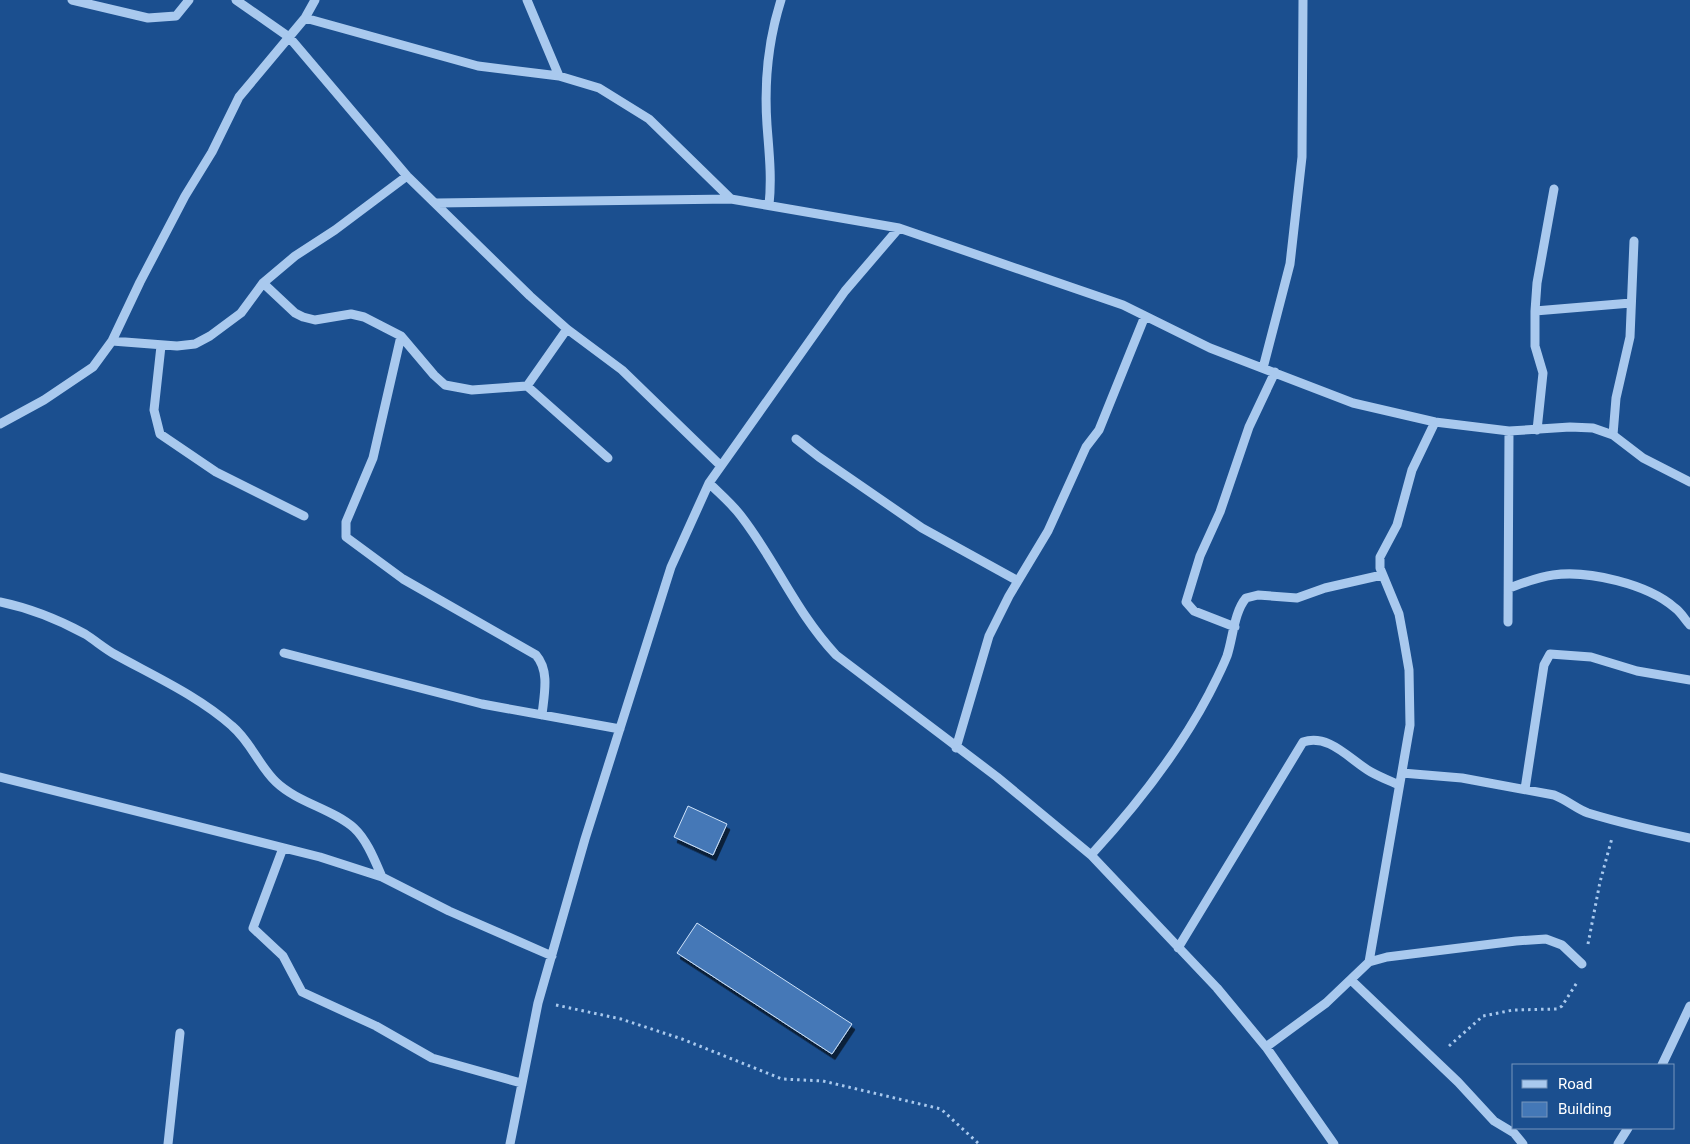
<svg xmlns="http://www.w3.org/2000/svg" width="1690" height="1144" font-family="Roboto,sans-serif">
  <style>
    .building { fill: #4478b7; stroke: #cfe3fa; filter: url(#shadow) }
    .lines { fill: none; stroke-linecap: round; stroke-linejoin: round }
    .path { stroke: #a9c9ee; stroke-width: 3; stroke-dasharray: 2.5 4; stroke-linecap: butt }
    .minor { stroke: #a9c9ee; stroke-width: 9 }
  </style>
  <defs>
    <filter id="shadow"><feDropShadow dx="3" dy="5.5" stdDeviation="0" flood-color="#0009"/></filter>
  </defs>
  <rect width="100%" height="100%" fill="#1b4f8f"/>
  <path class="building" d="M688,806L727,824L713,855L674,837Z
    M697,923L852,1024L832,1054L677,953Z"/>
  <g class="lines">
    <path class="path" d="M1588,944L1600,882L1612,838
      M556,1005L621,1019L682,1039L782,1079L823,1081L941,1109L979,1144
      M1449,1046L1483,1016L1513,1010L1557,1009L1562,1006L1578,981"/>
    <path class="minor" d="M72,0L148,18L176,16L189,0
      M236,0L289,37L407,176L530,296L567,329L622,370L721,466
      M527,0L559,76
      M305,18L478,66L559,76L599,88L649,119L731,199
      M437,203L731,199L899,228L1123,305L1210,348L1353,403L1435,422L1509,431L1570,427L1593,428L1613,435L1643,458L1690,482
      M769,205C772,177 769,152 767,125C764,82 768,41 781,0
      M263,283L295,313L303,317L315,320L351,314L364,317L401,336L434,375L445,385L472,390L527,386L608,458
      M1535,311L1631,303
      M401,336L373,458L346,522V537L403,579L536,655C550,671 544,695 542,715
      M112,341L177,346L195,344L210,336L241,313L263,283L295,256L335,230L407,176
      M161,346L154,410L160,434L216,472L304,516
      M1263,368L1290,264L1302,157L1303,0
      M527,386L567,329
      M0,424L44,400L93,367L112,341L140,282L185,196L212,152L239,97L305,18L315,0
      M1537,430L1543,373L1535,346V311L1537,283L1554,189
      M1613,435L1616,398L1630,337L1634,241
      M796,439L819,457L922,528L1018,581
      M709,483C720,494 732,504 741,516C776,561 795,611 836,655L997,777L1091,855L1217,988L1266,1047L1334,1144
      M1509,588C1523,583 1538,577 1553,575C1588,570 1648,584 1675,608C1681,612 1685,620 1690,625
      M0,602C29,608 59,620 85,634C96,641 105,649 116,655C156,677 198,696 232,726C251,742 259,766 276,782C298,803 333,809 354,828C367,840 375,861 382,877
      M1508,622L1509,431
      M1235,627L1194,611L1186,602L1200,556L1220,512L1249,427L1275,372
      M284,653L482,704L620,729
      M956,748L989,636L1009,596L1048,531L1086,447L1099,430L1145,316
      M1402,773L1462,778L1554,795C1567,800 1577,809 1588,813C1621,823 1656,831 1690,838
      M0,777L320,857L382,877L449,911L552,956
      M1525,789L1544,665L1550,654L1591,657L1637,671L1690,680
      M283,848L253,928L283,956L302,992L376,1026L432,1058L521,1083
      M1091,855C1136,806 1178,753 1209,694C1215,682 1222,669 1227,656C1233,638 1234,612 1246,598L1258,595L1297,598L1325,588L1382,575
      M1178,948L1303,742C1329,733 1350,760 1371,772C1380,777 1390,781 1399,785
      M1369,962L1410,725L1409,670L1404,641L1399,614L1380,568V557L1397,525L1412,470L1435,422
      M1351,980L1458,1082L1494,1121L1514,1133L1523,1144
      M1266,1047L1326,1003L1369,962L1387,957L1516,941L1546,939L1562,945L1582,964
      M1662,1065L1690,1006
      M168,1144L180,1033
      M510,1144L538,1003L585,839L671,567L709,483L845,291L899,228
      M1618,1144L1628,1128"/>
  </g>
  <rect x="1512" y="1064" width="162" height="65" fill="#1b4f8f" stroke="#7695bc"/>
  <rect x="1522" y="1080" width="25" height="8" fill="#a9c9ee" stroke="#7695bc"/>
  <text x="1558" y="1089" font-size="15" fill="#ffffff">Road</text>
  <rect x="1522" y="1102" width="25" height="15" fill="#4478b7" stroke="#7695bc"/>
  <text x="1558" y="1114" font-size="15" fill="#ffffff">Building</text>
</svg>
